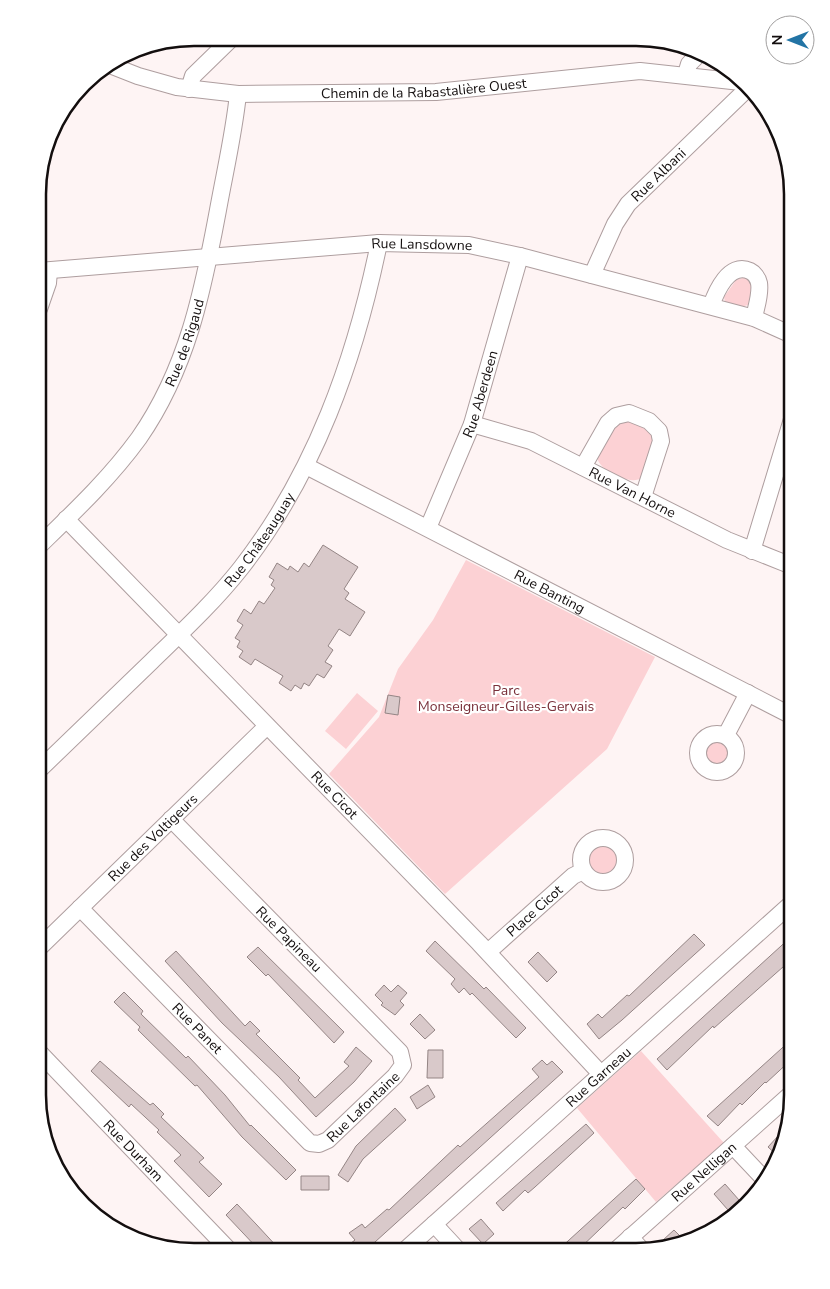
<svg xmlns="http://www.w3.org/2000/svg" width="830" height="1289" font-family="'Nunito Sans',sans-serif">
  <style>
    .green { fill: #fcd1d4 }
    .building { fill: #d9c9ca; stroke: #948585 }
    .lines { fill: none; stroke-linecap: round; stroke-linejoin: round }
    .minor-casing { stroke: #ae9e9f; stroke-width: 18 }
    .minor { stroke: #fff; stroke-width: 16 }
    .labels { text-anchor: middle; stroke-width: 4.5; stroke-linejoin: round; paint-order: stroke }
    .street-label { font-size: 14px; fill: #130e0e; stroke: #fff }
    .park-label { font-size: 14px; fill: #79303a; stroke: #fff }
    .rim { fill: none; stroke: #130e0e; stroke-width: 2.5 }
  </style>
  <rect width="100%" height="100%" fill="#fef4f4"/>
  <path class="green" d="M746,277L753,284L748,305L741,307L725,302L724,297L736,280Z
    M625,419L651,431L653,438L642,478C630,486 597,470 597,456L612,428Z
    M466,560L655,657L607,749L445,894L329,774L379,717L398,669L433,620Z
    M357,693L378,711L346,749L325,731Z
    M705 753a12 12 0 1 1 24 0a12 12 0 1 1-24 0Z
    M589 860a14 14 0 1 1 28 0a14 14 0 1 1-28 0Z
    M641,1051L724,1143L656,1202L577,1108Z"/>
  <path class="building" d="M323,545L358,567L344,589L349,593L345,599L365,612L350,636L339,629L328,646L333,650L325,662L332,666L324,678L317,674L309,686L304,683L301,689L295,685L291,691L279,683L283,676L255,659L251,665L239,657L243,651L237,647L240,641L235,638L243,625L237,621L244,609L251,614L259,601L264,604L275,588L271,585L274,580L269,577L277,563L288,570L290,566L298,572L304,563L309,567Z
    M388,695L400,697L398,715L385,713Z
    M694,934L705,945L622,1020L599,1039L587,1024L598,1014L602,1018L627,995L629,996Z
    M792,936V959L714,1028L713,1026L667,1070L657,1059Z
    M435,941L484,989L486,987L526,1028L516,1038L472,993L470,995L464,988L459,993L451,984L455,979L426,951Z
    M258,947L344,1032L334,1043L268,974L266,976L247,957Z
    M176,951L245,1026L250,1021L260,1031L256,1034L300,1078L298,1080L315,1098L349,1066L344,1062L356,1047L372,1061L354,1082L316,1117L279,1077L222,1023L165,961Z
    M538,952L557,972L547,982L528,962Z
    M384,985L391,992L398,985L407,993L400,1001L404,1005L395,1015L381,1005L383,1003L375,995Z
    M124,992L143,1011L141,1014L186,1058L188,1056L225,1095L250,1126L251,1125L296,1170L286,1180L242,1137L197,1085L195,1086L138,1030L140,1027L114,1002Z
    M420,1014L435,1030L425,1039L410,1024Z
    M792,1039V1059L766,1083L765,1082L742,1105L740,1103L718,1126L707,1116Z
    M428,1050H443V1078H427Z
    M542,1060L547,1065L552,1061L563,1072L375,1242L363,1251H341L355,1240L349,1233L362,1224L365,1228L387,1209L389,1210L458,1145L460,1147L539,1077L532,1069Z
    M100,1061L150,1105L153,1103L164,1114L161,1117L204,1158L199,1162L222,1184L209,1197L174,1161L181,1155L157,1132L159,1130L131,1104L129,1107L91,1071Z
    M428,1085L435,1097L417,1109L410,1097Z
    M395,1108L406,1120L363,1159L348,1182L338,1175L356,1146Z
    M586,1124L594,1133L535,1187L528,1193L525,1190L503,1211L496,1203Z
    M778,1136L784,1141L779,1157L768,1147Z
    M301,1176H329V1190H301Z
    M636,1179L645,1189L625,1209L623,1207L577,1251H557Z
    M725,1184L739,1200L728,1210L714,1194Z
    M237,1204L256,1224L280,1250H259L226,1215Z
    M481,1219L494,1234L483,1244L469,1229Z
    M674,1230L686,1242L668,1245L663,1240Z"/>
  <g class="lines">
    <g class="minor-casing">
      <g id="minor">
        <path id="s1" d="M110,65L138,76L177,87L238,94L436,92L640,71L741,82"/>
        <path d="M686,74L689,64L697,56"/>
        <path d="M189,89L193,76L232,38"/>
        <path id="s2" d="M39,271L379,243L469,245L520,256L754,318L792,335"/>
        <path id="s3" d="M592,275L615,224L628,204L744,92L745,88"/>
        <path d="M711,306C716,292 729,261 750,271C754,273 758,278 759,283C761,294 756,307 754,318"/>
        <path d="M39,309L48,283L49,271"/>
        <path id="s4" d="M472,424L531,441L727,540L792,566"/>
        <path id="s5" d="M306,466L792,716"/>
        <path d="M583,467L608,423L616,416L629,413L649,421L659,431L661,441L643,497"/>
        <path id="s6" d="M66,519L479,943L601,1074"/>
        <path id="s7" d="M428,528L472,424L520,256"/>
        <path id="s8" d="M38,547C74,512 110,478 139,438C187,369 203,291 218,210C225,171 234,133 238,94"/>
        <path d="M752,551L792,419"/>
        <circle cx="717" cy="753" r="19"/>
        <path d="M726,735L748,693"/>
        <path id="s9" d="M38,771C76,734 114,698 152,661C183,631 215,601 241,568C315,473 355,360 379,243"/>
        <circle cx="603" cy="860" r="22"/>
        <path id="s10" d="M80,908L310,1143L319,1144L328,1140L395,1076L403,1065L400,1052L171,819"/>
        <path id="s11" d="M38,949L267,726"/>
        <path id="s12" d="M488,952L573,876L583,871"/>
        <path id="s13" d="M38,1051L229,1250"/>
        <path d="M733,1146L766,1181"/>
        <path d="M434,1224L459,1251"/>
        <path d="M630,1237L642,1250"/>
        <path id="s14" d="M404,1251L792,903"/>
        <path id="s15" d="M615,1251L792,1093"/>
      </g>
    </g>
    <use href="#minor" class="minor"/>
  </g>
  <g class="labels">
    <g class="street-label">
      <text dy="5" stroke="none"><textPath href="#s1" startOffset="318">Chemin de la Rabastalière Ouest</textPath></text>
      <text dy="5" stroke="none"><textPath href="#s3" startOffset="122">Rue Albani</textPath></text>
      <text dy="5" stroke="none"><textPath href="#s2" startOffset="384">Rue Lansdowne</textPath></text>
      <text dy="5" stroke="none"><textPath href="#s8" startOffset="255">Rue de Rigaud</textPath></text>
      <text dy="5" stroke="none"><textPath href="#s7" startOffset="144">Rue Aberdeen</textPath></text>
      <text dy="5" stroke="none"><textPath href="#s4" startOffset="175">Rue Van Horne</textPath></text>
      <text dy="5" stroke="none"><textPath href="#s9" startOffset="321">Rue Châteauguay</textPath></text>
      <text dy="5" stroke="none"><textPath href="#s5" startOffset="274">Rue Banting</textPath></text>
      <text dy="5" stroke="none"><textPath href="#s6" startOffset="385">Rue Cicot</textPath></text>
      <text dy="5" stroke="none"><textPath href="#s11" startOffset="160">Rue des Voltigeurs</textPath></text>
      <text dy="5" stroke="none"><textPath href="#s12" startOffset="62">Place Cicot</textPath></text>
      <text transform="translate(289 939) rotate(45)" y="5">Rue Papineau</text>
      <text dy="5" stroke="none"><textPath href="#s10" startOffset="168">Rue Panet</textPath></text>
      <text dy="5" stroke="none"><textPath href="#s14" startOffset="261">Rue Garneau</textPath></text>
      <text dy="5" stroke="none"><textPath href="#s10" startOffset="396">Rue Lafontaine</textPath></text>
      <text dy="5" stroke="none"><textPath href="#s13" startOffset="138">Rue Durham</textPath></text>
      <text dy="5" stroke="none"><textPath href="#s15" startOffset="119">Rue Nelligan</textPath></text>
    </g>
    <g class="park-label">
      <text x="506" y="695">Parc<tspan x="506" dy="16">Monseigneur-Gilles-Gervais</tspan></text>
    </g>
  </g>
  <path d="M0 0H830V1289H0ZM194 46H636A148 148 0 0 1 784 194V1095A148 148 0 0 1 636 1243H194A148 148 0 0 1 46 1095V194A148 148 0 0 1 194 46Z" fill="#fff" fill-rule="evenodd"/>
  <path class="rim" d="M194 46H636A148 148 0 0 1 784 194V1095A148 148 0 0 1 636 1243H194A148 148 0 0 1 46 1095V194A148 148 0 0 1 194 46Z"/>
  <g transform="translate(790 40) rotate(270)"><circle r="24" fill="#ffffff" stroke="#a19f9f"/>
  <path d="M0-4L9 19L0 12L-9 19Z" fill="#2374a5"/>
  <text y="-8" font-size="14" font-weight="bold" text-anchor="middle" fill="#130e0e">N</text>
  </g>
</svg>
